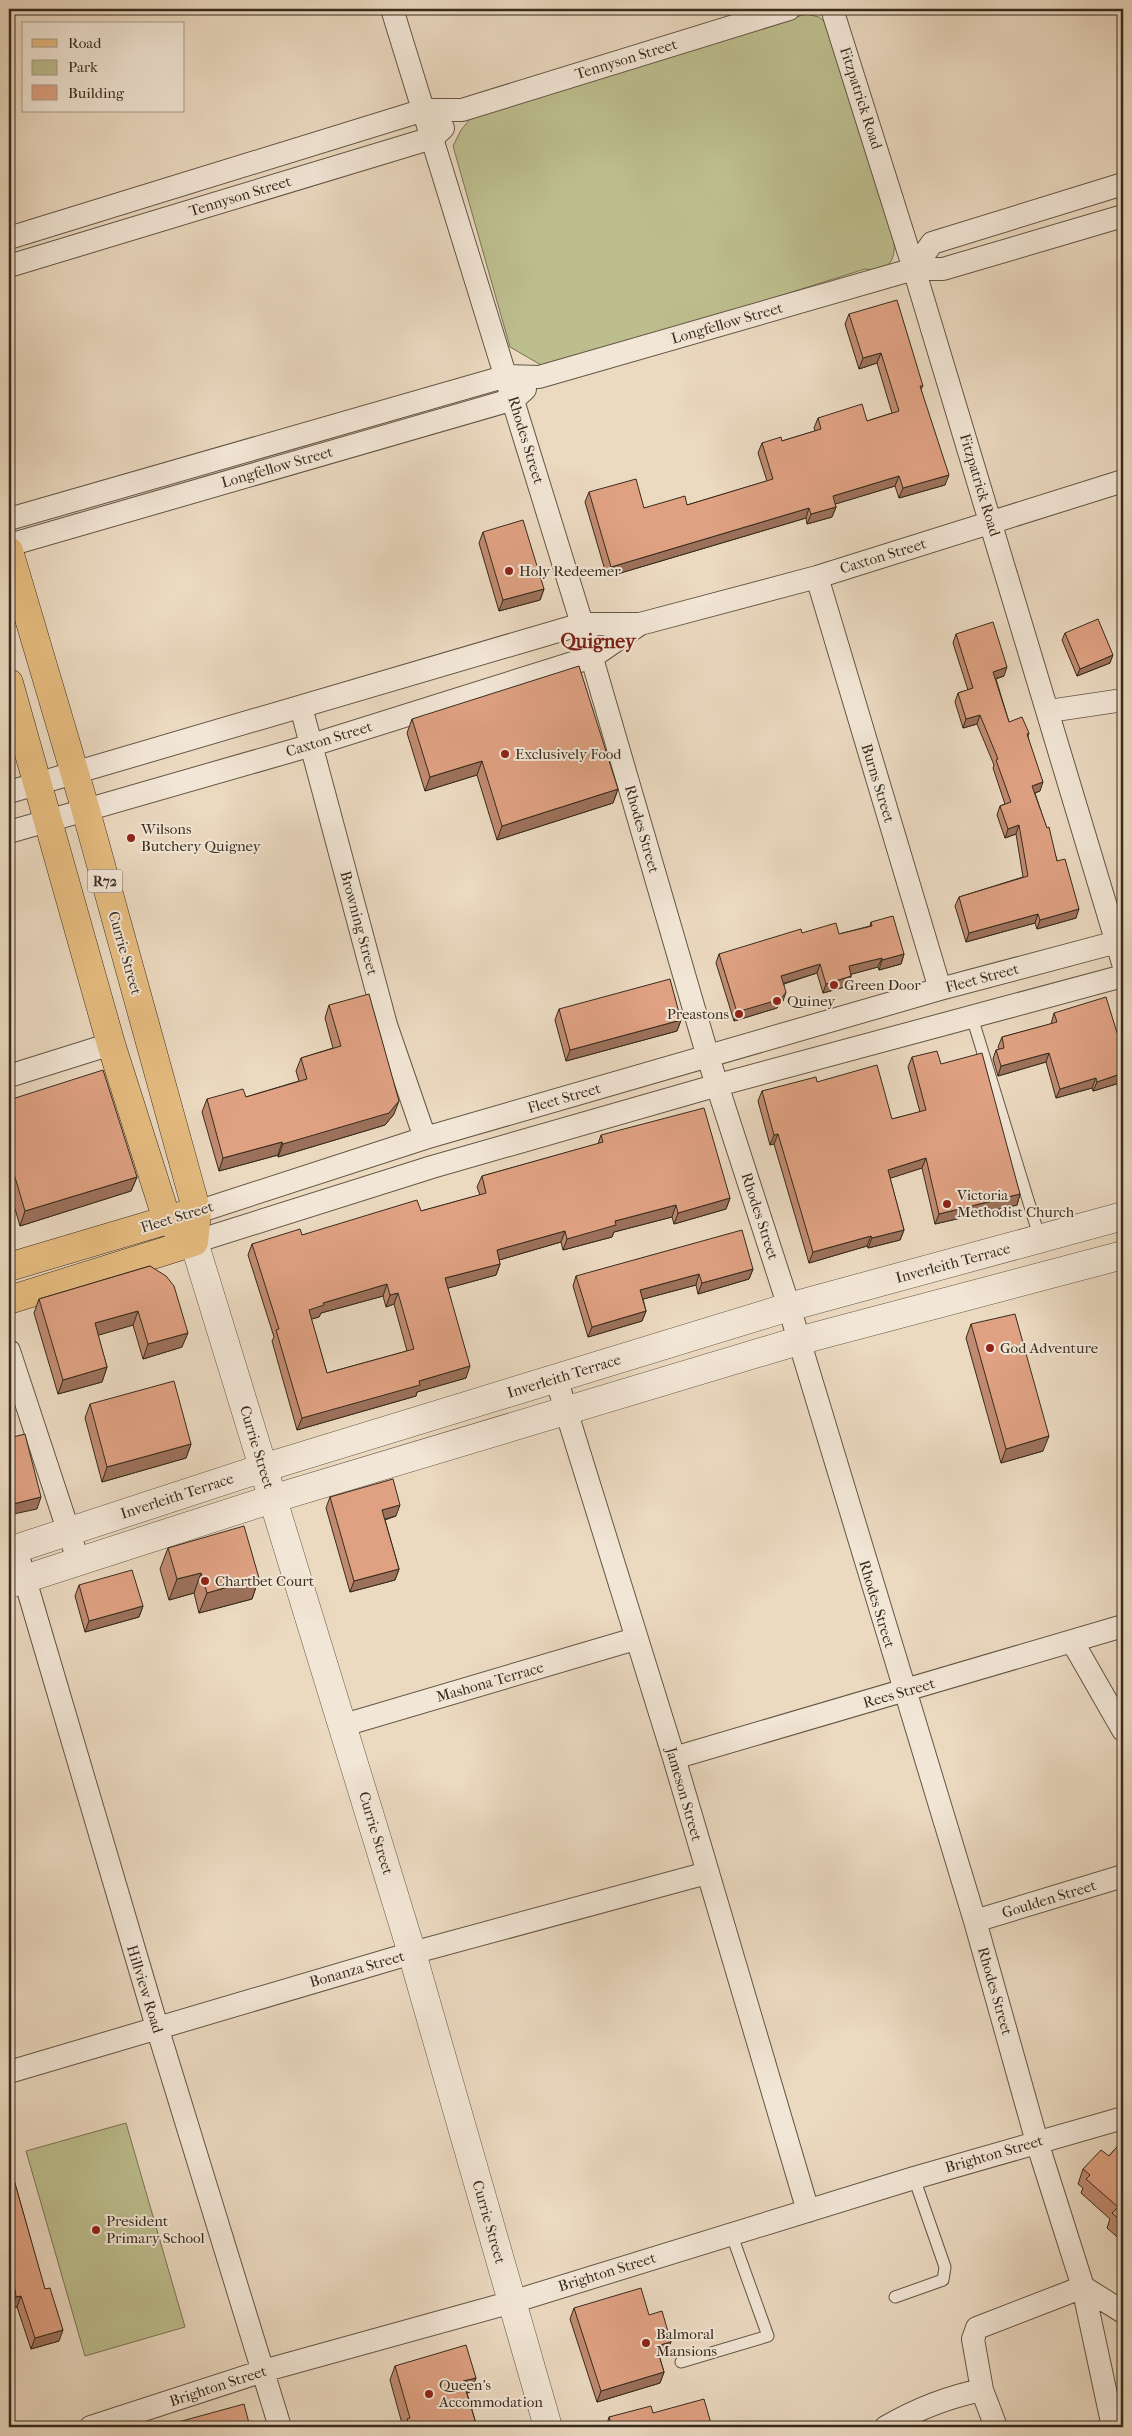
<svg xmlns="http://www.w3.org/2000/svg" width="1132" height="2436" font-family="'IM FELL French Canon',serif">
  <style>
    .green { fill: #bdbe8e; stroke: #7a7455 }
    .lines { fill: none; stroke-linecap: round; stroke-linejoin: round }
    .service-casing { stroke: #645645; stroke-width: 13 }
    .minor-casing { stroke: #645645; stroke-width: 24 }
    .tertiary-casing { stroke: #645645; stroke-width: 29 }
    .primary-casing { stroke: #372b1c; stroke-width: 29 }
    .service { stroke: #f2e6d6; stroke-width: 11 }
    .minor { stroke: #f2e6d6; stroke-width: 22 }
    .tertiary { stroke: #f2e6d6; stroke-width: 28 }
    .primary { stroke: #e6bc80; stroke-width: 28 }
    .wall { fill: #c08a70; stroke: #372b1c; fill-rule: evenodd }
    .shaded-wall { fill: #9c715b; stroke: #372b1c }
    .building { fill: #dfa182; stroke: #372b1c; fill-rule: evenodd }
    .poi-dot { fill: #8f2418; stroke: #f2e6d6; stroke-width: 2 }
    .labels { text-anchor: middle; stroke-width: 4; stroke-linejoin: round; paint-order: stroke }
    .shield { fill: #f2e6d6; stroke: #6f6354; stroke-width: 1 }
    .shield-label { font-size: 14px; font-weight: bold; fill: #372b1c }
    .street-label { font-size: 15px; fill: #372b1c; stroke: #f2e6d6 }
    .poi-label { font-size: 15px; fill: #372b1c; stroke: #f2e6d6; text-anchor: start }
    .district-label { font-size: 20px; font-weight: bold; fill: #7a1f14; stroke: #f2e6d6 }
  </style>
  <rect width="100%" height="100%" fill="#ebd9c0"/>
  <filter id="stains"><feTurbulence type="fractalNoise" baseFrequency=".004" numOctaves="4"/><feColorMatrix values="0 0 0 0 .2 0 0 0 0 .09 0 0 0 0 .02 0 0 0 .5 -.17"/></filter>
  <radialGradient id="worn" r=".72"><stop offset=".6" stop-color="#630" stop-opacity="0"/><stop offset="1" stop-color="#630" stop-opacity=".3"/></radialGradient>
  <path class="green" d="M806,14L819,17L826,23L894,240C896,262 888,272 865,269L548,369L510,347L453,146L461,130L471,118Z
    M126,2123L185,2327L85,2356L26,2151Z"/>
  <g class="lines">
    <g class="service-casing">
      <path id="service" d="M972,1017L1040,1239
        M895,2297L943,2280L945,2267L914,2178
        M681,2362L768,2336L731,2233"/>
    </g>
    <g class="minor-casing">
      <path id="minor" d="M392,9L582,624L708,1057L789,1307L975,1921L1037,2142L1083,2287L1113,2427
        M832,9L914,269L1123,963
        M9,238L424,110H462L789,9
        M9,266L432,138L443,128
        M914,269L932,243L1123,184
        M9,519L507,376L539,377L914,269H943L1123,216
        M9,545L514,399L525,389
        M817,577L940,989
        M301,707L386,1025L425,1138
        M1049,711L1123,700
        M9,792L582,624H640L817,577L1123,481
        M9,832L312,745L592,657L640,624
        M9,1076L111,1044
        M197,1212L425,1138L940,989L1117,942L1123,943
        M194,1242L432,1167L718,1085L1123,976
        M9,1351L78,1560
        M556,1378L674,1758L808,2211
        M16,1549L157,2027L280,2427
        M1072,1641L1123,1730
        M344,1725L635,1639
        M674,1758L1123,1626
        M975,1921L1123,1876
        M9,2072L412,1953L707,1873
        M982,2390L973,2339L977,2328L1083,2287L1123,2312
        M91,2427L263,2371L512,2302L914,2178L1123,2118
        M886,2427C917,2409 947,2397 982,2390L996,2427"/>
    </g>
    <g class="tertiary-casing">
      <path id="tertiary" d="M194,1242L412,1953L548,2427
        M9,1551L263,1468L789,1307L1123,1216
        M9,1584L272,1499L798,1341L1123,1255"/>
    </g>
    <g class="primary-casing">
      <path id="primary" d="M9,551L86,811L197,1212L194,1242
        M9,683L111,1044L167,1220L194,1242
        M9,1267L184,1215
        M9,1300L194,1242"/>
    </g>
    <use href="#service" class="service"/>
    <use href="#minor" class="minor"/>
    <use href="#tertiary" class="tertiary"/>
    <use href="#primary" class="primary"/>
  </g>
  <path class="wall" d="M849,314L923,386L921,389L945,485L899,498L895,486L835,504L836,507L832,517L807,524L806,518L607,577L585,502L589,492L644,508L687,505L767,481L758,453L762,443L782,441L815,431L814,428L818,418L867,421L892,413L877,363L859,369L845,324Z
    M483,532L544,589L540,600L499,611L479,543Z
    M1065,633L1110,663L1077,676L1062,640Z
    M956,634L1004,676L996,679L1009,722L1029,733L1028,736L1040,791L1035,793L1076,918L1037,929L1035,923L966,942L955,906L959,897L1023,877L1016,834L1005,838L997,815L1000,806L1005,804L993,768L994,765L977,724L963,728L955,702L958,693L968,690L953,643Z
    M412,719L618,789L613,803L497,840L477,775L425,791L407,733Z
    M871,922L904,954L901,964L879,970L878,967L851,974V976L848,986L823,993L817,973L784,984L783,1001L777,1008L734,1021L716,963L719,954L839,934L870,926Z
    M329,1005L394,1114L385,1125L278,1157V1155L219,1171L202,1112L207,1099L246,1097L299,1081L296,1071L301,1058L333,1048L325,1018Z
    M559,1009L681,1020L677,1031L566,1061L555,1020Z
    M1054,1013L1123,1052V1082L1093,1091L1092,1088L1056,1098L1046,1062L998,1076L993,1059L996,1050L999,1049L998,1047L1002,1037L1051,1024Z
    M912,1057L941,1064L1020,1194L1017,1205L935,1224L922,1168L890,1178L904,1230L900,1240L868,1248L867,1246L809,1263L774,1144L770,1145L758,1101L762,1091L817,1082L892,1119L920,1112L908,1067Z
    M9,1100L137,1177L131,1191L20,1226L9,1188Z
    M601,1135L730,1198L726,1209L674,1224L672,1217L614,1232L612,1237L563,1250L561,1242L499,1260L500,1264L496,1275L448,1288L466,1378L417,1392L416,1396L297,1430L272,1341L274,1337L248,1255L252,1244L302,1235L421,1211L480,1195L477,1187L482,1176L598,1144ZM383,1296L386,1307L394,1304L407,1351L327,1373L311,1319L319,1317L321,1313Z
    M150,1266L182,1347L143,1359L133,1325L98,1335L107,1367L102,1382L58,1394L34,1313L39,1299Z
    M753,1269L749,1279L698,1294L696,1285L643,1299L646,1311L642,1321L588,1337L573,1286L576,1276Z
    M971,1324L1043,1451L1001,1463L966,1338Z
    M90,1404L191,1444L186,1458L102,1482L85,1418Z
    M330,1497L396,1516L385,1520L399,1569L395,1580L350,1592L326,1508Z
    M168,1548L259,1578L252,1599L199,1613L194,1593L169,1600L160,1569Z
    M79,1585L143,1606L139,1617L85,1632L75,1596Z
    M1123,2140V2242L1107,2228L1110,2219L1081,2193L1083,2188L1078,2184L1083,2169L1109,2156Z
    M9,2158L12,2173L59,2341L31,2349L17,2307L12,2308L11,2300H9Z
    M574,2308L667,2353L659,2355L664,2372L660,2383L597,2402L570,2319Z
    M395,2366L476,2378L470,2392L467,2393L477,2427H403L390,2380Z
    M653,2413L712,2427H606L609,2417Z"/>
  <path class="shaded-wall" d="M881,353L877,363L859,369L863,358Z
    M949,475L945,485L899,498L903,488Z
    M899,476L895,486L829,506L833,496Z
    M836,507L832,517L807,524L811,514Z
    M809,508L806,518L607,577L611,567Z
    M544,589L540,600L499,611L503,600Z
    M1113,655L1110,663L1077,676L1080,669Z
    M1007,667L1004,676L990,680L993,672Z
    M980,715L977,724L963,728L966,719Z
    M482,761L477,775L425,791L430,777Z
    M1043,782L1040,791L1029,795L1032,786Z
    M618,789L613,803L497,840L502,826Z
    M1019,825L1016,834L1005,838L1008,829Z
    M1079,909L1076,918L1037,929L1040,920Z
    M1038,914L1035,923L966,942L969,933Z
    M904,954L901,964L879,970L882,960Z
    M882,958L878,967L845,976L849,966Z
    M820,964L817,973L778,985L781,976Z
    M851,976L848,986L823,993L826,984Z
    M786,992L783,1001L777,1008L734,1021L737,1012Z
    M681,1020L677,1031L566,1061L570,1050Z
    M1049,1053L1046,1062L998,1076L1001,1066Z
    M1123,1073V1082L1093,1091L1097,1082Z
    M1096,1078L1092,1088L1056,1098L1060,1089Z
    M399,1101L394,1114L385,1125L278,1157L283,1144Z
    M778,1134L774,1144L770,1145L774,1135Z
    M282,1142L278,1155L219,1171L223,1158Z
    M926,1158L922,1168L885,1180L888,1170Z
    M137,1177L131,1191L20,1226L25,1211Z
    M1020,1194L1017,1205L935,1224L939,1214Z
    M730,1198L726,1209L674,1224L678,1213Z
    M676,1205L672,1217L614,1232L612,1237L563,1250L567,1239L615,1221Z
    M904,1230L900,1240L868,1248L872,1238Z
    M565,1231L561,1242L492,1262L497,1250Z
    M871,1236L867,1246L809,1263L813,1252Z
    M500,1264L496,1275L441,1290L445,1278Z
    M753,1269L749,1279L698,1294L702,1283Z
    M699,1274L696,1285L636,1301L640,1290Z
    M387,1284L383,1296L321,1313L319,1317L305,1321L309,1310L323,1303Z
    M398,1293L394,1304L386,1307L390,1295Z
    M138,1311L133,1325L89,1338L95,1323Z
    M646,1311L642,1321L588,1337L592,1327Z
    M188,1333L182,1347L143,1359L148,1344Z
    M470,1366L466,1378L417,1392L416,1396L297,1430L302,1418L419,1381Z
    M107,1367L102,1382L58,1394L63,1380Z
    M1049,1436L1043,1451L1001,1463L1006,1449Z
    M191,1444L186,1458L102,1482L107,1467Z
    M41,1497L37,1509L9,1515V1505Z
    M400,1505L396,1516L378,1521L382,1510Z
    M399,1569L395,1580L350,1592L354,1581Z
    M201,1573L194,1593L169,1600L177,1579Z
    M259,1578L252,1599L199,1613L207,1593Z
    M143,1606L139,1617L85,1632L89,1621Z
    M15,2289L11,2300H9V2290Z
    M21,2296L17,2307L12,2308L16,2297Z
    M63,2330L59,2341L31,2349L35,2338Z
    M671,2342L667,2353L652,2357L656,2346Z
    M664,2372L660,2383L597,2402L601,2391Z
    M476,2378L470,2392L458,2396L463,2381Z"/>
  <path class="building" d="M897,300L923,386H920L949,475L903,488L899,476L833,496L836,507L811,514L809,508L611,567L589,492L636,479L644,508L685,496L687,505L773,479L762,443L781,437L782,441L821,429L818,418L862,404L867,421L899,411L881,353L863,358L849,314Z
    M523,520L544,589L503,600L483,532Z
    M1098,619L1113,655L1080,669L1065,633Z
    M993,622L1007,667L993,672L1009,722L1022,717L1029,733L1027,734L1043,782L1032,786L1047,828L1049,827L1057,861L1065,859L1079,909L1040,920L1038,914L969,933L959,897L1028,876L1019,825L1008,829L1000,806L1011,802L996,760L998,759L980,715L966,719L958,693L973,688L956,634Z
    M579,666L618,789L502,826L482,761L430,777L412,719Z
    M893,916L904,954L882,960V958L849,966L851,976L826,984L820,964L781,976L786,992L781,999L737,1012L719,954L801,929L802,933L836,923L839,934L872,926L871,922Z
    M670,979L681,1020L570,1050L559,1009Z
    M369,994L399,1101L389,1113L283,1144L282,1142L223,1158L207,1099L243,1089L246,1097L307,1079L301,1058L341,1046L329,1005Z
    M1106,997L1123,1052V1073L1097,1082L1096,1078L1060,1089L1049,1053L1001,1066L996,1050L1004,1048L1002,1037L1057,1022L1054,1013Z
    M937,1051L941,1064L982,1053L1020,1194L939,1214L926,1158L888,1170L904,1230L872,1238L871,1236L813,1252L778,1134L774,1135L762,1091L816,1077L817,1082L877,1065L892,1119L926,1110L912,1057Z
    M103,1070L137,1177L25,1211L9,1157V1130L13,1129L9,1116V1100Z
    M704,1108L730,1198L678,1213L676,1205L615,1221L616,1225L567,1239L565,1231L497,1250L500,1264L445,1278L470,1366L419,1381L420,1385L302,1418L276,1330L279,1329L252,1244L300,1229L302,1235L417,1200L421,1211L486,1193L482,1176L603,1142L601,1135ZM387,1284L390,1295L398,1293L414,1349L327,1373L309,1310L324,1305L323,1303Z
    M742,1230L753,1269L702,1283L699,1274L640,1290L646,1311L592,1327L576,1276Z
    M150,1266L166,1276L174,1286L188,1333L148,1344L138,1311L95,1323L107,1367L63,1380L39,1299Z
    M1015,1314L1049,1436L1006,1449L971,1324Z
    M174,1381L191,1444L107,1467L90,1404Z
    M25,1434L41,1497L9,1505V1438Z
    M393,1479L400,1505L382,1510L399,1569L354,1581L330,1497Z
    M244,1526L259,1578L207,1593L201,1573L177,1579L168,1548Z
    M132,1570L143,1606L89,1621L79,1585Z
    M1123,2140V2223L1112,2213L1118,2207L1086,2179L1090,2175L1083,2169L1101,2150L1109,2156Z
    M9,2158L13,2168L12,2173L45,2289L50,2288L63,2330L35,2338L21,2296L16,2297L15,2289L9,2290Z
    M641,2288L649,2315L662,2311L671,2342L656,2346L664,2372L601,2391L574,2308Z
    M466,2345L476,2378L463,2381L477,2427H409L407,2419L410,2418L395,2366Z
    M704,2399L712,2427H612L609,2417L651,2406L653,2413Z
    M244,2404L250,2427H160Z"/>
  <g class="poi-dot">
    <circle cx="509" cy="571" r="5"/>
    <circle cx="505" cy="754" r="5"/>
    <circle cx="131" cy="838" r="5"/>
    <circle cx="834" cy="985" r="5"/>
    <circle cx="777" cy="1001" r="5"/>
    <circle cx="739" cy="1014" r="5"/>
    <circle cx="947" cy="1204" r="5"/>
    <circle cx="990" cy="1348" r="5"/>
    <circle cx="205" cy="1581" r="5"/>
    <circle cx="96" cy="2230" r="5"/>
    <circle cx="646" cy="2343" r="5"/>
    <circle cx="429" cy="2394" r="5"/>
  </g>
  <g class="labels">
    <rect class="shield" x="87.5" y="869.5" width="35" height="23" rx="4"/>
    <g class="shield-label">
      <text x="105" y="886">R72</text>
    </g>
    <g class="street-label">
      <text transform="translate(626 59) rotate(-17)" y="5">Tennyson Street</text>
      <text transform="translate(861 98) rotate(72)" y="5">Fitzpatrick Road</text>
      <text transform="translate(240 196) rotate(-17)" y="5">Tennyson Street</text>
      <text transform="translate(727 323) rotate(-16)" y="5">Longfellow Street</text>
      <text transform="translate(526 440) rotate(73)" y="5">Rhodes Street</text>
      <text transform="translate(277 467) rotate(-16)" y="5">Longfellow Street</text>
      <text transform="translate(980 485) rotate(73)" y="5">Fitzpatrick Road</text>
      <text transform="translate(883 556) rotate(-17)" y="5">Caxton Street</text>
      <text transform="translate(329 739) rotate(-17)" y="5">Caxton Street</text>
      <text transform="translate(878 783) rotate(73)" y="5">Burns Street</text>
      <text transform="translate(642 829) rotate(74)" y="5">Rhodes Street</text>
      <text transform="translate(359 923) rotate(75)" y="5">Browning Street</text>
      <text transform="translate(125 953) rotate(74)" y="5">Currie Street</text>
      <text transform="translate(982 978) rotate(-15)" y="5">Fleet Street</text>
      <text transform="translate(564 1098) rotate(-16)" y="5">Fleet Street</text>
      <text transform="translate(760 1216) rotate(72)" y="5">Rhodes Street</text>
      <text transform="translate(177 1217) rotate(-17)" y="5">Fleet Street</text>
      <text transform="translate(953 1263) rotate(-15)" y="5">Inverleith Terrace</text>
      <text transform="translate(564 1376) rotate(-17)" y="5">Inverleith Terrace</text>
      <text transform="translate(257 1447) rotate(73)" y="5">Currie Street</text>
      <text transform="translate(177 1496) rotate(-18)" y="5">Inverleith Terrace</text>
      <text transform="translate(877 1604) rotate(73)" y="5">Rhodes Street</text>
      <text transform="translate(490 1682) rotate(-16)" y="5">Mashona Terrace</text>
      <text transform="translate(899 1693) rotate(-16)" y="5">Rees Street</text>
      <text transform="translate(684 1794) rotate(74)" y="5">Jameson Street</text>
      <text transform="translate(376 1833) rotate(73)" y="5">Currie Street</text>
      <text transform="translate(1049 1899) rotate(-17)" y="5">Goulden Street</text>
      <text transform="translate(357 1969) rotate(-16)" y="5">Bonanza Street</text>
      <text transform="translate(145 1989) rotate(73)" y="5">Hillview Road</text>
      <text transform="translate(995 1991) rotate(74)" y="5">Rhodes Street</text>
      <text transform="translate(994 2154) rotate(-16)" y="5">Brighton Street</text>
      <text transform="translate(489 2222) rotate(74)" y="5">Currie Street</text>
      <text transform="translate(607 2272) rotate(-17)" y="5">Brighton Street</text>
      <text transform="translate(218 2386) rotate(-18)" y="5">Brighton Street</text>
    </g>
    <g class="poi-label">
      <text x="519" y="576">Holy Redeemer</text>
      <text x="515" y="759">Exclusively Food</text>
      <text x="141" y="834">Wilsons<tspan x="141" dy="17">Butchery Quigney</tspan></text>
      <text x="844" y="990">Green Door</text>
      <text x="787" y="1006">Quiney</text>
      <text x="729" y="1019" text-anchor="end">Preastons</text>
      <text x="957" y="1200">Victoria<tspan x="957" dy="17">Methodist Church</tspan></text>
      <text x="1000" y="1353">God Adventure</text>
      <text x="215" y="1586">Chartbet Court</text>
      <text x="106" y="2226">President<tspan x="106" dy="17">Primary School</tspan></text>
      <text x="656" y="2339">Balmoral<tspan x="656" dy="17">Mansions</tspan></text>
      <text x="439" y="2390">Queen's<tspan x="439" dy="17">Accommodation</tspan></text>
    </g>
    <g class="district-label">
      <text x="598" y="648">Quigney</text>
    </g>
  </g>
  <rect width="1132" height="2436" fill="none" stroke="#ebd9c0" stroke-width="30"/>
  <rect x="10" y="10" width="1112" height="2416" fill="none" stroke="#372b1c" stroke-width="2.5"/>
  <rect x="15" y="15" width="1102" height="2406" fill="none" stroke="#372b1c"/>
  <rect x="22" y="22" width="162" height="90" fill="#f2e6d6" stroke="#a79b8c"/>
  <rect x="32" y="39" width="25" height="8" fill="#e6bc80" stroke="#a79b8c"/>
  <text x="68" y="48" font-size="15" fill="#372b1c">Road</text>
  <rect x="32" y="60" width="25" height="15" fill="#bdbe8e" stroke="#a79b8c"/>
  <text x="68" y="72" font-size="15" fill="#372b1c">Park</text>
  <rect x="32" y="85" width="25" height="15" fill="#dfa182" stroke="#a79b8c"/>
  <text x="68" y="98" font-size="15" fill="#372b1c">Building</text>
  <rect width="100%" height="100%" filter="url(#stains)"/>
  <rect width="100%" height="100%" fill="url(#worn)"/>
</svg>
